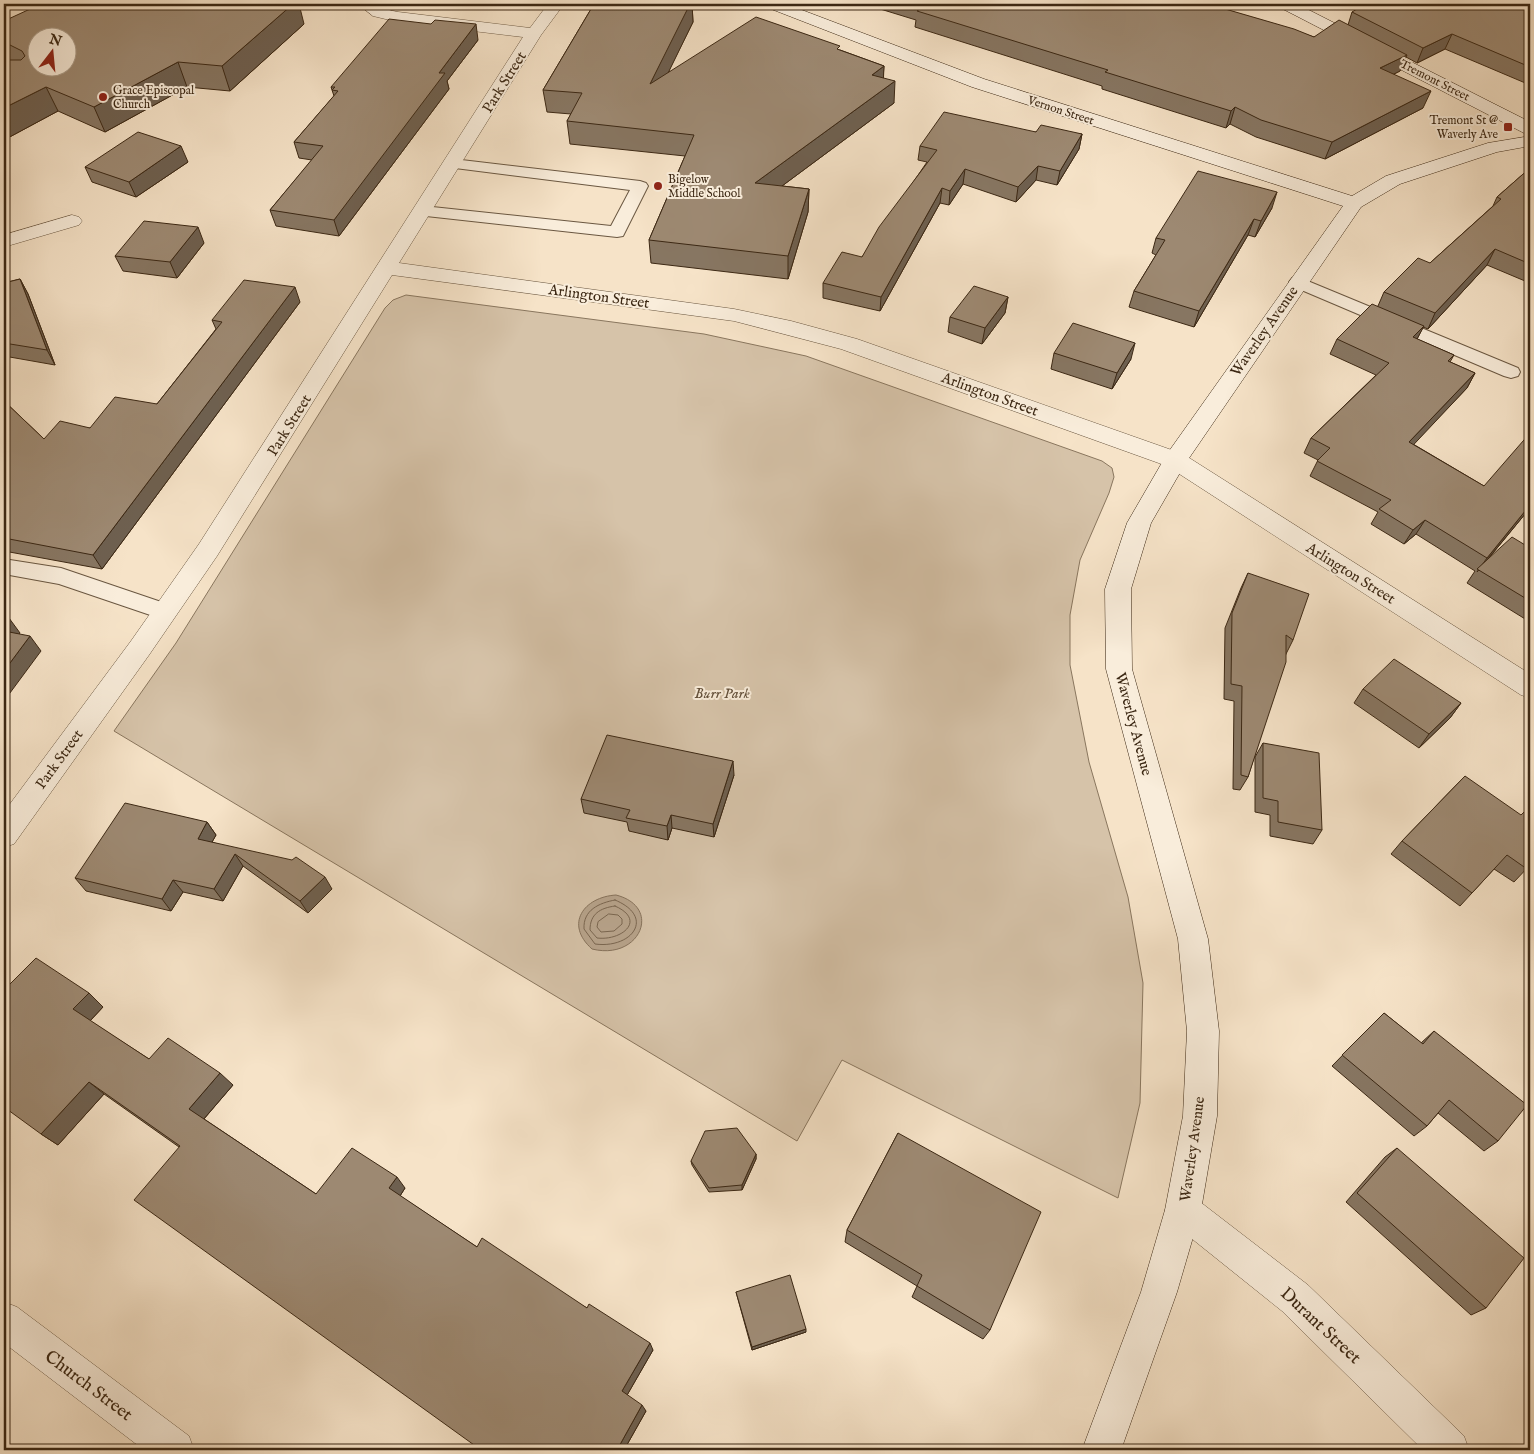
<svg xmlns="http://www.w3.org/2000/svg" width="1534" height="1454" font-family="'IM FELL English',serif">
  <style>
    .green { fill: #d6c3a9; stroke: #89765e }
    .water { fill: #b7a38b; stroke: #86725b }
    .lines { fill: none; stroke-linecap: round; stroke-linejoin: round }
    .shore { stroke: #7a6650; stroke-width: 1 }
    .lane-casing { stroke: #6a5741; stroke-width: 2 }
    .street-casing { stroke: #6a5741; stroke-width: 1 }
    .secondary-casing { stroke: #3c2814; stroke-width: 1 }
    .lane { fill: #f9eddb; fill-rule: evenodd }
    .street { fill: #f9eddb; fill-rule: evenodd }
    .secondary { fill: #f9eddb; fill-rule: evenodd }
    .wall { fill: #877662; stroke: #3c2814 }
    .shaded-wall { fill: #6e6050; stroke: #3c2814 }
    .building { fill: #9d8972; stroke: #3c2814; fill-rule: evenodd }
    .poi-dot { fill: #8f2418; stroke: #f9eddb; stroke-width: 2 }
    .labels { text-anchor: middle; stroke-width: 4; stroke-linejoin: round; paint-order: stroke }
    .far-street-label { font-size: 12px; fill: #3c2814; stroke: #f9eddb }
    .far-poi-label { font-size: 12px; fill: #3c2814; stroke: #f9eddb; text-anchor: start }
    .street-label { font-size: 15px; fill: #3c2814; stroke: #f9eddb }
    .park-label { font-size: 15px; font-style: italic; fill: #624f39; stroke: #f9eddb }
    .near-street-label { font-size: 18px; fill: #3c2814; stroke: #f9eddb }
  </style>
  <rect width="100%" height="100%" fill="#f6e3c8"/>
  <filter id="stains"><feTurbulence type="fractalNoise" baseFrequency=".004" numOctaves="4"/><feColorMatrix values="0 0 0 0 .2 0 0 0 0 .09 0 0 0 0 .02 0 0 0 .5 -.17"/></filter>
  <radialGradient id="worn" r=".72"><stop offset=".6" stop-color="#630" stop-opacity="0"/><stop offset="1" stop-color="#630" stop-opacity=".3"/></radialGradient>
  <path class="green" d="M406,295L704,334L806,356L1102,461L1112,468L1114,477L1109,493L1080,560L1070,615V665L1089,762L1128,897L1143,983L1140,1103L1118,1198L842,1060L797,1141L114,731L176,643L385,308L393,300Z"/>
  <path class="water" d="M616,895C663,907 640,961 592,949C564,924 584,897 616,895Z"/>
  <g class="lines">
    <path class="shore" d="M615,900C656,917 632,949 595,944L584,929C583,910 599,903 615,900Z
      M615,906C647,920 622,941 597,938L590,930C590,914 600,908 615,906Z
      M609,914L618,915L622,919V924L614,931L601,932L597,927L598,922Z"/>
    <g class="lane-casing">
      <path id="lane" d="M453,159L640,181L646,183L648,186L623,236L617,237L417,215L415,211L417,207L423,206L611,226L630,190L447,167L445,164L447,161Z
        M1298,277L1518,368L1520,372L1518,376L1511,378L1504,376L1292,286L1289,282L1292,278Z
        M10,560L61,568L173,606L176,612L173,618L165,620L59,584L4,574V562Z"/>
    </g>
    <g class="street-casing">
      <path id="street" d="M358,4C377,3 381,9 398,12L530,28L548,4H564L541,35L399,263L734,309L791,321L857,339L1183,454L1530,674V698L1521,695L1167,466L841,349L734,321L392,275L217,556L149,655L14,844L4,847V812L131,641L199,544L523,37L398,22L373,16Z
        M72,215L79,217L82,221L79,225L4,247V235Z
        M1183,1192L1195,1198L1308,1285L1464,1436L1469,1450H1423L1282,1311L1171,1222L1165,1210L1171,1198Z
        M4,1302L17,1307L189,1436L194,1450H144L4,1343Z"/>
    </g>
    <g class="secondary-casing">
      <path id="secondary" d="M764,4H786L984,79L1352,196L1386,176L1488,143L1530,136V146L1497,152L1400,184L1361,207L1185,464L1151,523L1131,589L1132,669L1208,939L1219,1031L1217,1116L1201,1210L1177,1292L1121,1450H1082L1141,1292L1165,1210L1183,1116L1187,1031L1178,939L1106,669L1105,589L1127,523L1167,454L1343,206L972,87L766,7Z
        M1277,4H1297L1530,122V134L1524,133L1279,7Z"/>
    </g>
    <use href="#lane" class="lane"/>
    <use href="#street" class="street"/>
    <use href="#secondary" class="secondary"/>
  </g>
  <path class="wall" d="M594,4H692L693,22L668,72L840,50L884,66L883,78L894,103L782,186L809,189L808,212L788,279L651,263L649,240L685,156L570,144L567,121L571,114L547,112L543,90Z
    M864,4H1208L1314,37L1348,25L1352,12L1494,6L1530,4V85L1445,49L1417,63L1406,57L1400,71L1394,74L1423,108L1325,159L1256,137L1230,124L1226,128L1102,89V86L915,27L916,20Z
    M4,21L304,24L230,91L187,87L105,132L58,111L4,140Z
    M478,40L447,81L449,89L339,236L276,226L270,210L312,160L299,158L294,142L334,96L331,87Z
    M1036,132L1082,134L1079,149L1057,185L1036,180L1016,202L963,184L949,205L940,203L880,311L823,298V283L862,257L927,162L918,160L920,146Z
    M188,162L136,197L92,182L85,167Z
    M1530,168V276L1525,281L1487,265L1428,329L1423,327L1417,339L1454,355L1450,362L1475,373L1467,388L1413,444L1484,486L1530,508L1489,558L1530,548V622L1467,583L1475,571L1416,534L1404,544L1371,524L1378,512L1310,476L1318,460L1304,453L1311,438L1376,375L1330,354L1337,339L1378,306L1384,292L1430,263L1493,206L1497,197Z
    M1272,208L1255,237L1248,235L1194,327L1129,307L1134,291L1156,255L1152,253L1156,238Z
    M204,243L177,278L123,271L115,256Z
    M20,279L28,294L55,365L4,356V283Z
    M1008,297L1005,313L982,344L948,332L950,317Z
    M300,302L102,569L4,551V401L44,439L90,428L157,404L216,329L212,320Z
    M1054,353L1131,359L1112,389L1051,369Z
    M1248,573L1293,640L1286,654L1248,777L1240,790L1233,789L1234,701L1224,699L1225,628L1241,588Z
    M1363,689L1461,703L1450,718L1419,748L1354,703Z
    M1263,743L1322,830L1313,844L1270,836V815L1255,812V757Z
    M734,775L714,837L672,828L668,840L629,831L627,822L584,813L581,799Z
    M1465,776L1530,865L1514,882L1494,869L1460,906L1391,854L1402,841Z
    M207,822L216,835L212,842L332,889L308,913L243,866L223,901L183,892L171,911L86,891L75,878Z
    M89,993L103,1007L90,1021L149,1059L233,1085L204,1119L316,1194L405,1188L400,1196L477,1247L587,1308L653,1350L627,1395L646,1411L624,1450H481L179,1147L104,1094L58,1145L41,1134Z
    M1384,1013L1421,1043L1434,1031L1498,1141L1484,1151L1438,1113L1427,1126L1414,1136L1332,1066Z
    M898,1133L990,1330L983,1339L912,1297L917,1286L845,1242L847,1230Z
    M1397,1148L1486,1308L1471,1315L1346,1202L1385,1157Z
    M756,1154V1159L742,1190L709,1192L692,1165L691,1161Z
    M736,1292L806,1332L752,1350Z"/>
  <path class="shaded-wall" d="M293,4H299L304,24L230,91L222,66Z
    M688,4H692L693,22L652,106L650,84Z
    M476,24L478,40L447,81L449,89L339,236L334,220L439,73Z
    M1452,34L1445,49L1417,63L1423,48Z
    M1407,55L1400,71L1374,84L1380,68Z
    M178,62L187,87L105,132L94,107Z
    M884,66L883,88L872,75Z
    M895,81L894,103L755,206V183Z
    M46,87L58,111L4,140V108Z
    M1431,91L1423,108L1325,159L1332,142Z
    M1235,107L1230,124L1226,128L1231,111Z
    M1082,134L1079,149L1057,185L1060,171Z
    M181,146L188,162L136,197L129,182Z
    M1038,166L1036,180L1016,202L1018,187Z
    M965,169L963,184L949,205L950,191Z
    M942,188L940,203L880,311L881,297Z
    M809,189L808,212L788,279V256Z
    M1277,192L1272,208L1255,237L1261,221Z
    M1254,219L1248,235L1194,327L1199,311Z
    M198,227L204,243L177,278L170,262Z
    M1495,249L1487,265L1428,329L1435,313Z
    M1530,271V276L1525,281Z
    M20,279L28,294L55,365L47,350Z
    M295,287L300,302L102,569L93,555Z
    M1008,297L1005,313L982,344L985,328Z
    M1424,326L1416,341L1413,337Z
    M1135,343L1131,359L1112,389L1117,373Z
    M1475,373L1467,388L1402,457L1409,442Z
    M1530,505V508L1477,572L1487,558Z
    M1425,520L1416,534L1404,544L1413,530Z
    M9,618L20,633L11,645L4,636V625Z
    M30,636L41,651L4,701V671Z
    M1461,703L1450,718L1419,748L1429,734Z
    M733,761L734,775L714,837L713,824Z
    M671,815L672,828L668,840L667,826Z
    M207,822L216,835L207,851L198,839Z
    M235,854L243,866L223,901L214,889Z
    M325,877L332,889L308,913L300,901Z
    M173,880L183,892L171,911L162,899Z
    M89,993L103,1007L88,1023L73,1009Z
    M220,1073L233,1085L202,1121L189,1109Z
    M89,1082L104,1094L58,1145L41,1134Z
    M756,1154V1159L742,1190V1185Z
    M397,1177L405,1188L398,1199L389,1188Z
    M806,1329V1332L752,1350V1347Z
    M650,1343L653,1350L626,1397L622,1391Z
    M642,1405L646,1411L624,1450H617Z
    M591,1446L594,1450H589Z"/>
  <path class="building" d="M41,4H293L222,66L178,62L94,107L46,87L4,108V56L10,60H21L25,56L22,51L4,42V21ZM38,38H68V68H38Z
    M594,4H690L650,84L756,17L840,46L837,49L884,66L872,75L895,81L755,183L809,189L788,256L649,240L694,135L567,121L582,93L543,90Z
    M917,4H1208L1294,29L1314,37L1339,20L1407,55L1380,68L1431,91L1332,142L1261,120L1235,107L1231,111L1105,72L1108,70L917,11L924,6Z
    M1365,4H1487L1494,6L1497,4H1530V67L1452,34L1423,48L1352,12Z
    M389,19L431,24L435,20L476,24L439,73H445L334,220L270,210L323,146L294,142L338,91L332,90L335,87H331Z
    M944,112L1036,132L1041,125L1082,134L1060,171L1038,166L1018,187L965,169L950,191L942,188L881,297L823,283L842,252L862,257L879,227L937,150L920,146Z
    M138,132L181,146L129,182L85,167Z
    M1530,168V264L1495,249L1435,313L1384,292L1418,258L1430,263L1501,199L1497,197Z
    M1198,171L1277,192L1261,221L1254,219L1199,311L1134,291L1165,240L1156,238Z
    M144,221L198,227L170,262L115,256Z
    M20,279L47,350L4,343V283Z
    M244,280L295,287L93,555L4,538V401L44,439L60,421L90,428L115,397L157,404L222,322L212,320Z
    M974,286L1008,297L985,328L950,317Z
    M1372,304L1424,326L1413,337L1454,355L1448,361L1475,373L1409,442L1484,486L1530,433V505L1487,558L1425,520L1413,530L1379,509L1391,500L1317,461L1330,448L1311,438L1389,363L1337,339Z
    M1073,323L1135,343L1117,373L1054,353Z
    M1512,537L1530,548V601L1477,569Z
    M1248,573L1309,594L1293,640L1286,635V662L1248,777L1241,775L1242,686L1231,684L1232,613Z
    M4,617L9,618L4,625Z
    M4,631L30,636L4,671Z
    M1394,659L1461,703L1429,734L1363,689Z
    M607,735L733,761L713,824L671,815L667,826L626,818L630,810L581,799Z
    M1263,743L1319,753L1322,830L1278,822V801L1263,798Z
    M1465,776L1521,815L1527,809L1530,811V865L1527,869L1507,855L1472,893L1402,841Z
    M125,803L207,822L198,839L292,860L296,857L325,877L300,901L235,854L214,889L173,880L162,899L75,878Z
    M36,958L89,993L73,1009L149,1059L168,1038L220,1073L189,1109L316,1194L352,1148L397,1177L389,1188L477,1247L482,1238L587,1308L589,1304L650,1343L622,1391L642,1405L617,1450H596L591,1446L589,1450H481L134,1200L180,1146L89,1082L41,1134L4,1107V990Z
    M1384,1013L1423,1044L1434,1031L1527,1105L1498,1141L1449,1100L1427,1126L1342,1055Z
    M737,1128L756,1154L742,1185L709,1188L691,1161L705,1131Z
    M898,1133L1041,1212L990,1330L917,1286L922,1275L847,1230Z
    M1397,1148L1524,1258L1486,1308L1357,1193Z
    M790,1275L806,1329L752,1347L736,1292Z"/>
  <g class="poi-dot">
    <circle cx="103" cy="97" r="5"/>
    <rect x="1503" y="122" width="10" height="10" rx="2.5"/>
    <circle cx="658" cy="186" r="5"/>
  </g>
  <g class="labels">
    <g class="far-street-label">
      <text transform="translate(1435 80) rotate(27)" y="4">Tremont Street</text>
      <text transform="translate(1061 110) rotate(18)" y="4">Vernon Street</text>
    </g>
    <g class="far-poi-label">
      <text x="113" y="94">Grace Episcopal<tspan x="113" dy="14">Church</tspan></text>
      <text x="1498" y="124" text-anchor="end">Tremont St @<tspan x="1498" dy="14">Waverly Ave</tspan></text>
      <text x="668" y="183">Bigelow<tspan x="668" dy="14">Middle School</tspan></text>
    </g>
    <g class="street-label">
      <text transform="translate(504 82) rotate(-58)" y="5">Park Street</text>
      <text transform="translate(599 296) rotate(8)" y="5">Arlington Street</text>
      <text transform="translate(1264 331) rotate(-55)" y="5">Waverley Avenue</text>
      <text transform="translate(990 394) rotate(20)" y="5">Arlington Street</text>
      <text transform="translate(289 425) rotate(-58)" y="5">Park Street</text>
      <text transform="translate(1351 573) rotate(32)" y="5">Arlington Street</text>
      <text transform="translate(1134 724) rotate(75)" y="5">Waverley Avenue</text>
      <text transform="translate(59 759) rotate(-54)" y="5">Park Street</text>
      <text transform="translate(1192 1149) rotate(-82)" y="5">Waverley Avenue</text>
    </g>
    <g class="park-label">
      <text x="722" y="698">Burr Park</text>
    </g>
    <g class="near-street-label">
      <text transform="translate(1321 1325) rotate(43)" y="6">Durant Street</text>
      <text transform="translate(89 1385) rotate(37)" y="6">Church Street</text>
    </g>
  </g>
  <rect width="1534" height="1454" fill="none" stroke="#f6e3c8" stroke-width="20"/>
  <rect x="5" y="5" width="1524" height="1444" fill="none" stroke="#3c2814" stroke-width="2.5"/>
  <rect x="10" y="10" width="1514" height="1434" fill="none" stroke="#3c2814"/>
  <g transform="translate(52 52) rotate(16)"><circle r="24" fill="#f9eddb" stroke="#ad9e8b"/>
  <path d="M0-4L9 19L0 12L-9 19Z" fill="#8f2418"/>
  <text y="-8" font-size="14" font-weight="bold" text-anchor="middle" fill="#3c2814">N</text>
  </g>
  <rect width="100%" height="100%" filter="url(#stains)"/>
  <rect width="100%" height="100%" fill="url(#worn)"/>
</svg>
